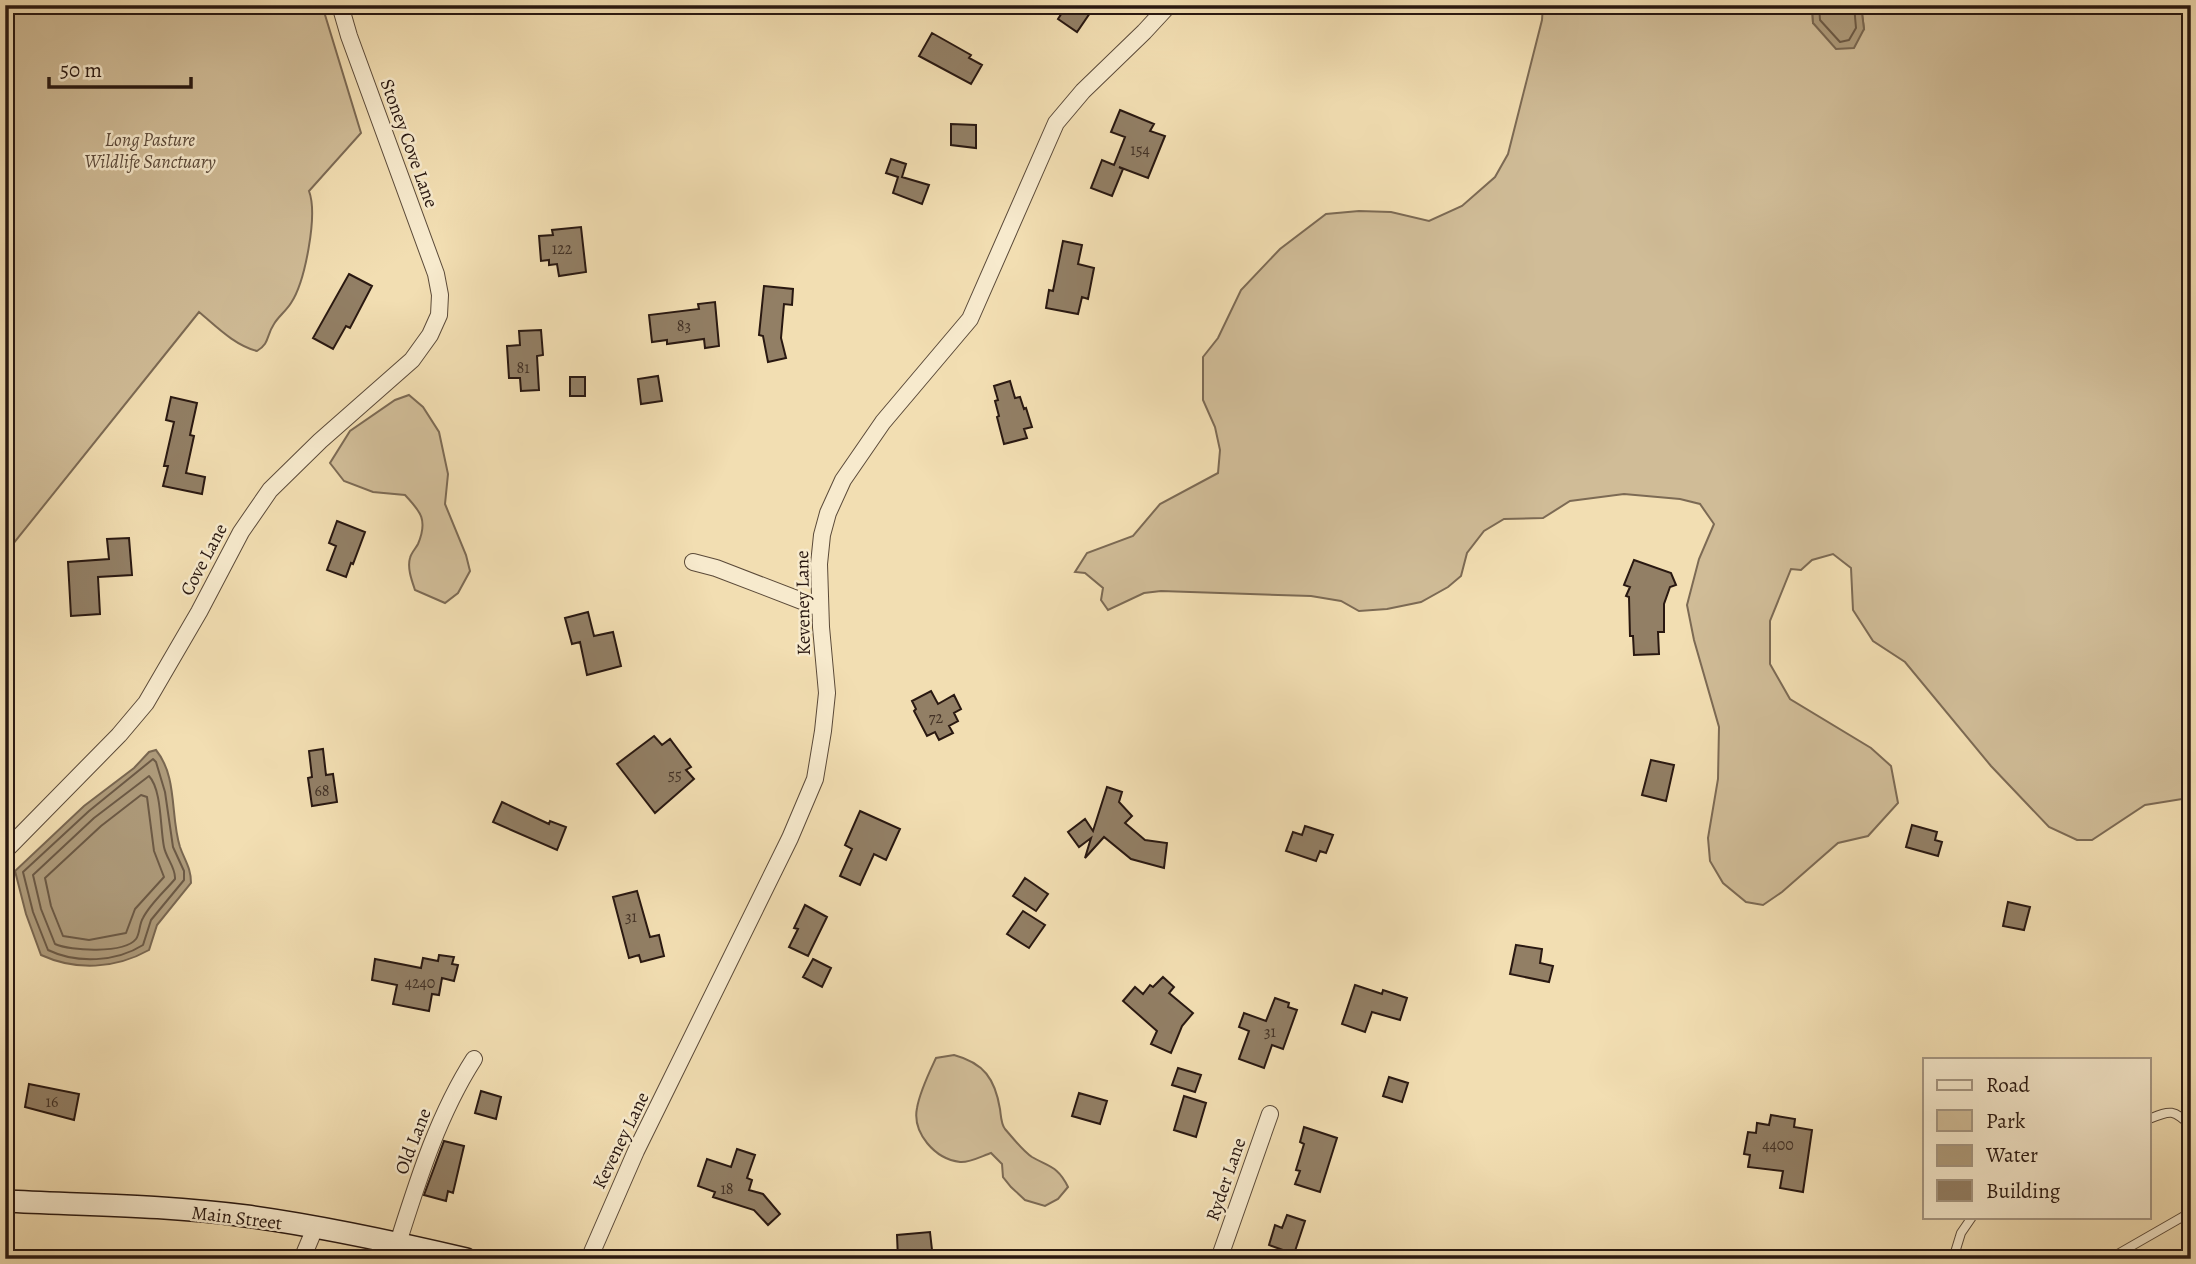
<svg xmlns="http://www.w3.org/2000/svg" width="2196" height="1264" font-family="Alegreya,serif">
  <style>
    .green { fill: #d0bc97; stroke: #7c6a54; stroke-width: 2 }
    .water { fill: #ae9b7b; stroke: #796751; stroke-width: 2 }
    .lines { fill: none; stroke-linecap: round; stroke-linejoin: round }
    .shore { stroke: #6c5a46; stroke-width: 2 }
    .building { fill: #927f65; stroke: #291811; stroke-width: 2 }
    .lane-casing { stroke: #5b4a39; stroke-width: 10 }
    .street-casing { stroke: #5b4a39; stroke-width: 18 }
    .secondary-casing { stroke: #291811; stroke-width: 24 }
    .lane { stroke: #f7eacd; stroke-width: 8 }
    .street { stroke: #f7eacd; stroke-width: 16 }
    .secondary { stroke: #f7eacd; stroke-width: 21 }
    .labels { text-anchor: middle; stroke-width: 5; stroke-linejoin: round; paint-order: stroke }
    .number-label { font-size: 16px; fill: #433226 }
    .park-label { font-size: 19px; font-style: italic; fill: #5b4939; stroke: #f7eacd }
    .street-label { font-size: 19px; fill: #291811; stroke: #f7eacd }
  </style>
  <rect width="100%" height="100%" fill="#f2deb2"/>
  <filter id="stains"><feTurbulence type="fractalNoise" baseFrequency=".00286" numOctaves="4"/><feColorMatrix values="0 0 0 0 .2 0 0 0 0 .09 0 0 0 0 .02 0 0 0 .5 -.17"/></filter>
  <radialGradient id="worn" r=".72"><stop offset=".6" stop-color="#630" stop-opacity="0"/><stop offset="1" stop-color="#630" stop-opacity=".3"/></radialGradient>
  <path class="green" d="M5,5H322L361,133L309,191C318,215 305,282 291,303C286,311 278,317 274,324C266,336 270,343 257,351C234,345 216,326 199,312L5,554Z
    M1543,5H1812L1813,23L1864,29L1861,5H2191V801L2182,799L2145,805L2092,840H2077L2049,827L1991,766L1905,662L1873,641L1853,610L1851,568L1833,554L1812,560L1801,570L1791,569L1770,621V664L1790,699L1871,748L1891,766L1898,803L1868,836L1838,843L1782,892L1763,905L1746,902L1723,883L1710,861L1708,838L1718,779L1719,727L1694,640L1687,605L1699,559L1714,524L1700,504L1680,499L1624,494L1570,501L1543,518L1504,519L1484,531L1467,553L1461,576L1448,587L1421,602L1387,609L1359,611L1341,601L1311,596L1161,591L1144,593L1108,610L1101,600L1103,588L1085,573L1075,572L1087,553L1133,536L1160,504L1218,473L1220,450L1215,427L1203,400V357L1218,338L1241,290L1280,249L1326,214L1359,211L1391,212L1429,221L1462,206L1495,177L1508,154L1542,20Z
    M409,395L423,407L439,432L448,474L445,504L466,555L470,571L458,593L445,603L415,590C412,581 407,568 410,558C411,553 416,548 418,544C428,520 421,512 405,495L373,492L344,481L330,463L350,431L395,400Z
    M954,1055C984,1063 995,1079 1000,1109C1001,1116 1001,1124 1005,1129C1012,1137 1023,1151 1032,1157C1049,1167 1058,1166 1068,1187L1058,1199L1045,1206L1025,1200L1011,1187L1003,1177L1002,1164L991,1153C982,1156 969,1163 960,1162C935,1159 912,1133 917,1108C920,1091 929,1073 936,1058Z"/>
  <path class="water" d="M1812,5H1861L1864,29L1854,48L1836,49L1813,23Z
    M156,750C178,777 170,816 180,847C185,861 191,868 191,883L157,925L149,950C115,969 76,971 41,955L26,914L15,871L84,806L134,768L149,752Z"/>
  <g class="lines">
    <path class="shore" d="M1819,5L1820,20L1840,42L1849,40L1856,28L1854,5
      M153,759L156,762L165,792L173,847L184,871V880L151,920L143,945C116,962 77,964 48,950L33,912L23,872L89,811Z
      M149,776C162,790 160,828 164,847C166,858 176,868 175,879C165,891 150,904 143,918C139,924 140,934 136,939C124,954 70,951 55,944L41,909L33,875L94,818Z
      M141,795L147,797L154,851L164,877L135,909L126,933L89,940L63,936L51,906L45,878L101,826Z"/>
  </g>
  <path class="building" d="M1067,5H1078L1090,13L1077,32L1058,19Z
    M932,33L971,55L969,58L982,65L971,84L919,56Z
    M1120,110L1154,124L1150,131L1165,136L1148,178L1119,167L1123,169L1112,196L1091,188L1102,160L1114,165L1125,137L1111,132Z
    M951,124L976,125V148L951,145Z
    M891,159L906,164L902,177L929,185L922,204L893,193L898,177L886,173Z
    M581,227L586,272L559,276L557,264L549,265V260L541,261L539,236L553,235L552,230Z
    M1063,241L1082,245L1078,264L1094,268L1088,299L1082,297L1078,314L1046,308L1049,290L1053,291Z
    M349,274L372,286L350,328L346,326L333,349L313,338Z
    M764,286L793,289L792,305L784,304L781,338L786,358L768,362L763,336L759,335Z
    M715,302L719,346L705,348L704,339L667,344V340L652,342L649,315L699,309L698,304Z
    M541,330L543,355L537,356L539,390L521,391L520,378H509L507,346L520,345L519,331Z
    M658,376L662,401L641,404L638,379Z
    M570,377H585V396H570Z
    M1010,381L1015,398L1020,397L1024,409L1026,408L1032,427L1024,429L1027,438L1004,444L997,417L999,416L995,401L998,400L994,386Z
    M171,397L197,403L190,435L194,436L186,473L205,477L202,494L163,486L168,466H164L174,422L166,420Z
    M337,521L365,532L353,564L351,563L346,577L327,570L336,546L329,543Z
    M129,538L132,575L98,577L100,614L71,616L68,562L109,559L107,539Z
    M1634,560L1671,573L1676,585L1670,587L1664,604V632H1658L1659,654L1634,655L1633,636H1630L1629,597L1626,596L1630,587L1624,585Z
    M588,612L594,636L613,632L621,666L587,675L580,642L572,644L565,618Z
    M931,691L938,704L954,695L961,709L954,713L958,721L949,726L953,733L939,740L935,732L927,736L914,711L916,709L912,701Z
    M654,736L662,745L670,739L691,767L686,770L694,779L655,813L617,764Z
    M323,749L326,775L333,774L337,802L312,806L308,778L312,777L309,751Z
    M1651,760L1674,765L1666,801L1642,795Z
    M1107,787L1122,792L1119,802L1132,816L1125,823L1145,840L1167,843L1164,868L1131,859L1104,837L1085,858L1091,838L1079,847L1068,832L1085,819L1093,831Z
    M502,802L549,824L550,821L566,827L557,850L493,822Z
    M860,811L900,829L886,860L874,854L860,885L840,876L852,849L845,845Z
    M1912,825L1937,832L1935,840L1942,842L1938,856L1906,847Z
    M1305,826L1333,835L1326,853L1320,851L1316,861L1286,851L1293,832L1302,835Z
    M1025,878L1048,894L1036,911L1013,896Z
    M637,891L650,937L659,935L664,956L641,962L639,955L629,958L613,897Z
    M2008,902L2030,907L2024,930L2003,926Z
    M805,905L827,917L808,956L789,947L798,929L794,928Z
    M1023,911L1045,925L1029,948L1007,934Z
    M1516,945L1542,949L1540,963L1553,966L1549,982L1510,974Z
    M439,955L454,957L452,964L458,965L454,981L442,978L439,995L432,994L429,1011L393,1004L397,985L372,980L375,959L421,968L423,958L438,961Z
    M813,959L831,968L822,987L803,977Z
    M1163,977L1174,987L1169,993L1193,1013L1182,1026L1171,1053L1151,1044L1157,1031L1123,1001L1135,987L1143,994L1150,985L1153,987Z
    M1355,985L1382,994L1383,990L1407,998L1400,1020L1372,1012L1365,1032L1342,1024Z
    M1275,998L1289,1003L1288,1007L1297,1010L1283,1049L1272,1045L1264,1068L1239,1059L1249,1031L1239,1027L1244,1013L1266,1021Z
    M1178,1068L1201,1075L1195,1092L1172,1085Z
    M1389,1077L1408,1083L1402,1102L1383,1096Z
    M29,1084L79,1094L74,1120L25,1107Z
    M481,1091L501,1097L496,1119L475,1113Z
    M1079,1093L1107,1101L1100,1124L1072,1116Z
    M1184,1096L1206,1103L1196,1137L1174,1130Z
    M1771,1115L1795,1119L1794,1127L1812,1130L1803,1192L1780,1188L1783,1171L1748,1167L1750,1155L1744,1154L1748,1132L1756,1133L1757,1123L1769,1125Z
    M1304,1127L1337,1138L1320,1192L1295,1184L1300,1171L1296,1170L1304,1144L1300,1142Z
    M444,1141L464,1146L453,1193L448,1191L446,1201L424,1195Z
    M737,1149L755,1155L747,1178L752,1180L749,1190L763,1194L780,1214L768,1225L754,1210L713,1197L715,1192L698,1186L707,1159L731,1167Z
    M1287,1215L1305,1221L1294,1254L1269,1245L1275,1225L1282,1228Z
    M930,1232L933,1259H898L897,1235Z"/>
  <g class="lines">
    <g class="lane-casing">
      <path id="lane" d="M2149,1119C2171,1110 2173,1109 2191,1126
        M1953,1259L1961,1233L1972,1217
        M2093,1259L2116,1255L2191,1212"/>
    </g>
    <g class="street-casing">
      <path id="street" d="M693,562L716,568L820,608
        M5,851L119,735L146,703L199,612L241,532L270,490L320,441L412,360L430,335L439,315L440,295L436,274L349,36L340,5
        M398,1243C418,1180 438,1115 474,1059
        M302,1259L315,1228
        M589,1259L636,1151L790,838L815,779L823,731L827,693L821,627L819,564L822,535L828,513L843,480L883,422L970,319L1056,123L1083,91L1144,32L1169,5
        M1219,1259L1270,1114"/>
    </g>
    <g class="secondary-casing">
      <path id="secondary" d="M5,1201C85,1205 166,1205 246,1216C320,1226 394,1242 466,1259"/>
    </g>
    <use href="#lane" class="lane"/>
    <use href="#street" class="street"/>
    <use href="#secondary" class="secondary"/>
  </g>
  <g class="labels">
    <g class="number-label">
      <text x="1140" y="155">154</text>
      <text x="562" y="254">122</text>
      <text x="684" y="331">83</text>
      <text x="523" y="373">81</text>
      <text x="936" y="723">72</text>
      <text x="675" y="780">55</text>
      <text x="322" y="796">68</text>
      <text x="631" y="922">31</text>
      <text x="420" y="988">4240</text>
      <text x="1270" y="1037">31</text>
      <text x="52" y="1107">16</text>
      <text x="1778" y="1150">4400</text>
      <text x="727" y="1194">18</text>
    </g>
    <g class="park-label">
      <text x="150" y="146">Long Pasture<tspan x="150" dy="22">Wildlife Sanctuary</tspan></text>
    </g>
    <g class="street-label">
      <text transform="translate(410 143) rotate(70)" y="7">Stoney Cove Lane</text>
      <text transform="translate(203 559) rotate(-62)" y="7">Cove Lane</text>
      <text transform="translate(802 603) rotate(-91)" y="7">Keveney Lane</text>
      <text transform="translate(620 1140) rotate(-64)" y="7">Keveney Lane</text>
      <text transform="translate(412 1141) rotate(-69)" y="7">Old Lane</text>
      <text transform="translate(1225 1179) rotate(-71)" y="7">Ryder Lane</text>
      <text transform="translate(237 1217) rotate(7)" y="7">Main Street</text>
    </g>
  </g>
  <rect width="2196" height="1264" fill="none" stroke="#f2deb2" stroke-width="28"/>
  <rect x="7" y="7" width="2182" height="1250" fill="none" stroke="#291811" stroke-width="3.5"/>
  <rect x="14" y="14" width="2168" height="1236" fill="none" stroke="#291811" stroke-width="2"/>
  <rect x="1923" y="1058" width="228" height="161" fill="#f7eacd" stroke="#a59682" stroke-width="2"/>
  <rect x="1937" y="1080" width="35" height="10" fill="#f7eacd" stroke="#a59682" stroke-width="2"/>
  <text x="1986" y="1092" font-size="21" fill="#291811">Road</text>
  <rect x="1937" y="1110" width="35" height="21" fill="#d0bc97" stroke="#a59682" stroke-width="2"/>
  <text x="1986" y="1128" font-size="21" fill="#291811">Park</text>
  <rect x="1937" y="1145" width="35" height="21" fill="#ae9b7b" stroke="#a59682" stroke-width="2"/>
  <text x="1986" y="1162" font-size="21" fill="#291811">Water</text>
  <rect x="1937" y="1180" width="35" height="21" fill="#927f65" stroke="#a59682" stroke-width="2"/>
  <text x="1986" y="1198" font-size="21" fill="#291811">Building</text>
  <path d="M49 77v10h142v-10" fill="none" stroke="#291811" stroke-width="3.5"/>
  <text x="60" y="77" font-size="21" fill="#291811" stroke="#f7eacd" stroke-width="5" paint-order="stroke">50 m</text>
  <rect width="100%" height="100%" filter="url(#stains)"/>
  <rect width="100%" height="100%" fill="url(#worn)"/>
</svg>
